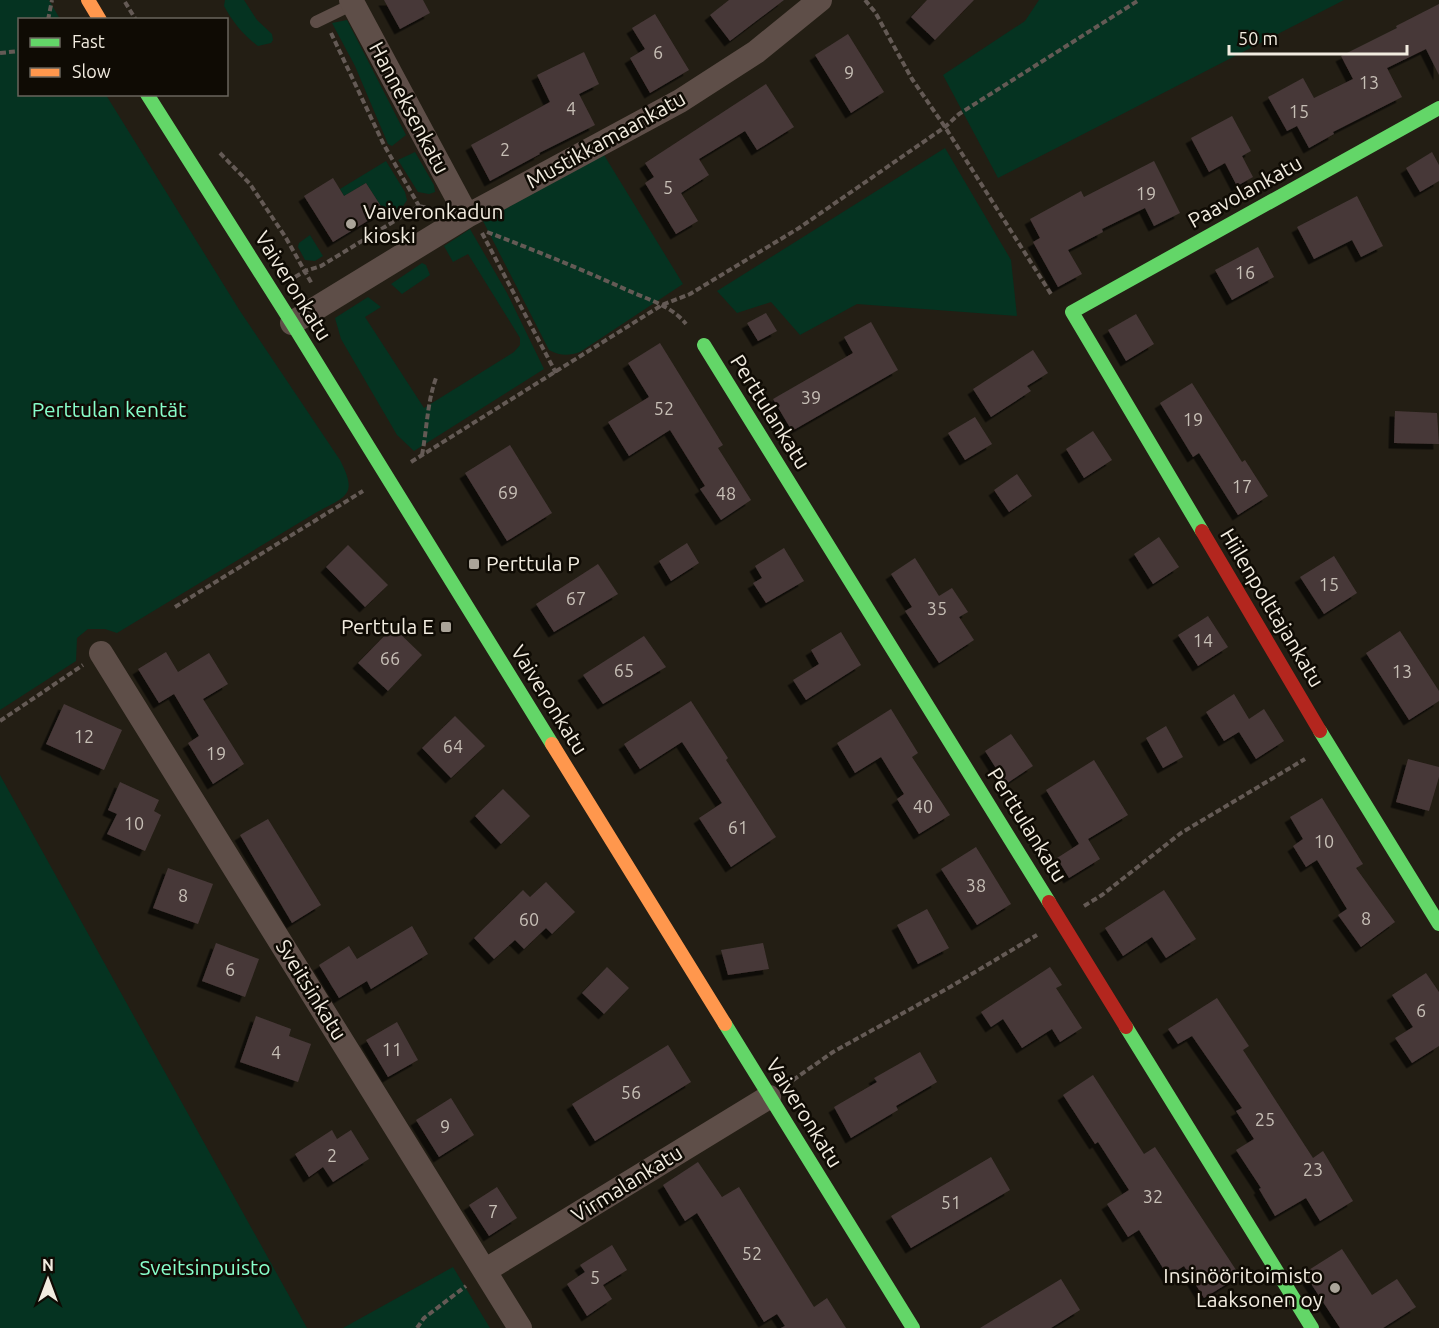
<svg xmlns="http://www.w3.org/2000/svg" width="1439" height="1328" font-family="Ubuntu,sans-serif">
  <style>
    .green { fill: #053321 }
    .building { fill: #473838; filter: url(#shadow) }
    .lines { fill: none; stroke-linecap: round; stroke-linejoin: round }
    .path { stroke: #645a55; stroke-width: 4; stroke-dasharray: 6 3; stroke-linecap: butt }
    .lane { stroke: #5e4e48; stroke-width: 12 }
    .street { stroke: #5e4e48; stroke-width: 24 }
    .fast { stroke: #63d668; stroke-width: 14 }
    .slow { stroke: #ff974d; stroke-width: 14 }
    .jam { stroke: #b3261e; stroke-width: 14 }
    .poi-dot { fill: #aaa499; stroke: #0f0b04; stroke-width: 2 }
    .labels { text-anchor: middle; stroke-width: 5; stroke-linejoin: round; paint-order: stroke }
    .number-label { font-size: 18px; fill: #c7bfb6 }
    .street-label { font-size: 21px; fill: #f2ece0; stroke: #0f0b04 }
    .poi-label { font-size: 21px; fill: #f2ece0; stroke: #0f0b04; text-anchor: start }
    .park-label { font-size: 21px; fill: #88ffcb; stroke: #0f0b04 }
  </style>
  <defs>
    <filter id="shadow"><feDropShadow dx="-5.5" dy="5.5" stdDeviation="0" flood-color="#0009"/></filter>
  </defs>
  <rect width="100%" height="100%" fill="#231e14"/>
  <path class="green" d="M0,0H49L60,19L20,20V94L106,95L240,311L340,460C358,495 347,496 317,512L117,633L105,629H88L77,638L76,661L0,710Z
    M225,0H244L257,20L272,34L273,40L271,43L258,46C244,36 232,21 224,6Z
    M1039,0H1344L998,178L943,75L1025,21Z
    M347,20L406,135L392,146L388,144L355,66L332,23Z
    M945,148L1011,260L1017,316L857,304L800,335L771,302L737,313L717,291Z
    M415,152L434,185L435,192L429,194L418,192L398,160Z
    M604,155L683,284L580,352C568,356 561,356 549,350L483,221Z
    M386,161L405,192L407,200L401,209L388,217L366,183L344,196L340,189Z
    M470,229L507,293L544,369L414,451L397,435L341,339L335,318L368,297L381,307L365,317L424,408L514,352L520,345V338L468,254L453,262L444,246Z
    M310,235L323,256L315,261L305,260L298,247L299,243Z
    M422,263L426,265L430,275L402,294L391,284Z
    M0,775L307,1328H0Z
    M453,1267L490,1328H343Z"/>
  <path class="building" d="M384,0H423L430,13L400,29Z
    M729,0H784L730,41L710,15Z
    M927,0H974L935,40L911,17Z
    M1439,4V75L1426,49L1387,68L1402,97L1333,132L1334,134L1309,148L1297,126L1287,131L1268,97L1303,78L1314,98L1353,79L1341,56L1397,28L1396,26Z
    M655,14L689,70L650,93L630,58L645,49L632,28Z
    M848,34L884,92L851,113L815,55Z
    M584,52L599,84L579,94L595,125L539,153L540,154L490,181L471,145L550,102L537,75Z
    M766,84L794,127L757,150L745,131L699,159L709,175L681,193L698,221L676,234L645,183L654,177L645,163Z
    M1232,116L1251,151L1242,156L1253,177L1237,186L1225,163L1209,172L1191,138Z
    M1432,152L1439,165V181L1420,192L1406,168Z
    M1154,161L1180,213L1154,226L1145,208L1102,229L1103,232L1068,250L1082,274L1058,287L1033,242L1040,238L1030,219L1081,191L1084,197Z
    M333,178L344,196L366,183L384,211L333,242L304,196Z
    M1357,196L1383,246L1361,257L1352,240L1314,259L1297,227Z
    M1258,247L1274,277L1232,300L1215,270Z
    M766,313L777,331L758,341L747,323Z
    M1136,314L1154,344L1126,361L1108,330Z
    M871,322L898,370L792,431L773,399L853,353L844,337Z
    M660,343L723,445L718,448L751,500L721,520L700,489L705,486L670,430L629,456L608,422L649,397L628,363Z
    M1033,350L1048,373L1027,386L1031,391L991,417L973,389Z
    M1192,383L1242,462L1245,460L1268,496L1238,515L1199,453L1193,457L1160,403Z
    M1395,411L1437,413L1439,444L1394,443Z
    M975,417L992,444L965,460L948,433Z
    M1093,431L1112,460L1084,478L1066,449Z
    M510,445L552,513L507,541L465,473Z
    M1017,474L1032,496L1009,512L994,490Z
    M1159,537L1179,567L1153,584L1134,554Z
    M687,543L699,563L671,581L659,561Z
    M348,545L388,585L365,607L326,567Z
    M784,548L804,581L766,603L753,583L762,578L755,566Z
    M1334,556L1357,593L1324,614L1300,577Z
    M915,558L939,596L952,588L968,612L959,617L974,640L939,663L905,611L912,607L891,574Z
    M598,564L618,594L554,632L536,604Z
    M1208,616L1228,647L1198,666L1178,635Z
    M393,627L422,655L388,691L358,663Z
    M1400,631L1439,691V701L1409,720L1366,653Z
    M841,632L861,665L806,700L793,680L819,664L811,650Z
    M644,636L666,667L603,704L583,675Z
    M166,652L178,672L209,653L228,684L203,699L244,764L213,784L188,743L199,736L174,694L159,703L138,669Z
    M1234,694L1249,719L1264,709L1284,741L1256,759L1239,732L1224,741L1206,712Z
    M691,701L728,758L726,760L776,837L731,867L699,818L722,803L682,742L640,769L624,744Z
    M64,704L122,730L104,770L46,744Z
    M891,709L918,753L912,757L950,815L919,834L897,799L904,794L881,757L855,773L837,743Z
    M455,716L485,746L451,778L422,748Z
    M1166,726L1183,757L1163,768L1146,738Z
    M1011,734L1033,766L1006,784L985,751Z
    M1408,759L1439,767V777L1429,811L1396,802Z
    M1094,760L1128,815L1088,839L1100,859L1069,878L1057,858L1079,844L1046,790Z
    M120,782L159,800L154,811L161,815L145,851L107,834L117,814L108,810Z
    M503,789L530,816L501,844L475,816Z
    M1322,798L1363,864L1356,868L1395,922L1361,947L1338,915L1347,909L1317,860L1306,867L1293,846L1303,839L1290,817Z
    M268,819L321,905L292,923L240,835Z
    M976,847L1011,904L977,925L941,869Z
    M168,868L213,884L198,924L153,908Z
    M546,882L575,912L552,934L546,928L524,949L515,940L494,959L474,938L523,890L530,897Z
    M1164,890L1196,939L1166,958L1152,937L1123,956L1105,928Z
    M927,909L949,948L918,964L897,925Z
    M412,926L428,954L371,989L367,981L339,998L319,965L349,946L357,959Z
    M216,943L259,959L245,997L202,981Z
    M763,943L769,969L728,975L721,950Z
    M607,967L629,988L604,1014L582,993Z
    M1050,967L1062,985L1056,988L1082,1028L1060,1042L1052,1029L1022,1048L1003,1019L991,1027L981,1012Z
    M1426,973L1439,992V1046L1412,1063L1395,1038L1413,1027L1392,995Z
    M1217,998L1249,1046L1243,1050L1313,1158L1323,1151L1353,1201L1320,1221L1306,1198L1275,1216L1259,1189L1261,1188L1236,1150L1254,1139L1236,1111L1242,1108L1192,1036L1178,1044L1168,1029Z
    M256,1016L291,1029L289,1036L311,1044L298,1082L240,1062Z
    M397,1022L418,1060L388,1077L366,1040Z
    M668,1045L691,1082L595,1141L572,1104Z
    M920,1052L937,1082L896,1106L898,1110L851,1138L834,1107L877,1082L874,1078Z
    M1093,1075L1144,1154L1155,1147L1240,1276L1204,1298L1184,1266L1168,1276L1139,1230L1128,1237L1107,1204L1129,1190L1098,1142L1095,1144L1063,1095Z
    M451,1098L474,1135L439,1157L416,1120Z
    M332,1130L337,1139L351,1130L369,1159L333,1182L323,1167L309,1177L295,1154Z
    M991,1157L1010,1190L911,1248L891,1216Z
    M698,1162L722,1197L739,1187L814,1307L827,1298L846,1328H781L785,1326L777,1314L764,1322L697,1213L685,1221L663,1185Z
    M497,1187L517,1218L489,1236L469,1205Z
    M612,1245L627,1270L603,1285L612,1299L587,1316L567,1284L585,1272L580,1265Z
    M1342,1249L1372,1295L1397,1279L1416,1307L1383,1328H1340L1304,1273Z
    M1061,1279L1080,1310L1051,1328H980Z"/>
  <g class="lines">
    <path class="path" d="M865,0L875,12L912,79L945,127L1051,294
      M125,2L136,20
      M48,20L52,0
      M331,33L384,145L419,206
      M0,53L20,51
      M220,153L250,184L286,238L312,284
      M487,232C534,250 581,269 627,290C647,299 672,306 686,324
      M482,233L556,373
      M295,277L305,271L321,266L419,206L432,209
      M422,455C427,429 427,403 436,378
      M411,462L662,305L690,294L799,228L945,127L959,114L1139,0
      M175,607L363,491
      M0,721L83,665
      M1084,906L1102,895L1181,833L1305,759
      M793,1080L833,1052L950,987L1037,935
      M417,1328L424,1318L466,1286"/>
    <path class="lane" d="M316,22L353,4"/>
    <path class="street" d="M351,0L467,216
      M292,323L467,216L680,101L756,52L820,0
      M101,653L520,1328
      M486,1270L769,1097"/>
    <path class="fast" d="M147,94L292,323L552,744
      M704,345L1049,902
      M1202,531L1072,312L1439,108
      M1320,731L1439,924
      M725,1024L913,1328
      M1126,1027L1312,1328"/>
    <path class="slow" d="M88,0L100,20
      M552,744L725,1024"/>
    <path class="jam" d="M1202,531L1320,731
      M1049,902L1126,1027"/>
  </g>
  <g class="poi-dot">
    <circle cx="351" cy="224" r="6"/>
    <rect x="468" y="558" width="12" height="12" rx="3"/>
    <rect x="440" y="621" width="12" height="12" rx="3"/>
    <circle cx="1335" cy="1288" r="6"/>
  </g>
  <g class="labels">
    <g class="number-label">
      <text x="658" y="59">6</text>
      <text x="849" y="79">9</text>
      <text x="1369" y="89">13</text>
      <text x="571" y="115">4</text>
      <text x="1299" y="118">15</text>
      <text x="505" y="156">2</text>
      <text x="668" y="194">5</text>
      <text x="1146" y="200">19</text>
      <text x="1245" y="279">16</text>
      <text x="811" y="404">39</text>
      <text x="664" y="415">52</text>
      <text x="1193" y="426">19</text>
      <text x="1242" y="493">17</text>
      <text x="508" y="499">69</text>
      <text x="726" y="500">48</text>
      <text x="1329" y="591">15</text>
      <text x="576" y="605">67</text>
      <text x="937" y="615">35</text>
      <text x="1203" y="647">14</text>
      <text x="390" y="665">66</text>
      <text x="624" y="677">65</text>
      <text x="1402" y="678">13</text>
      <text x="84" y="743">12</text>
      <text x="453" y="753">64</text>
      <text x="216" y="760">19</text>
      <text x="923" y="813">40</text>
      <text x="134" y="830">10</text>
      <text x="738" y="834">61</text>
      <text x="1324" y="848">10</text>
      <text x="976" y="892">38</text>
      <text x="183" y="902">8</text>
      <text x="1366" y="925">8</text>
      <text x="529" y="926">60</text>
      <text x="230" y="976">6</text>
      <text x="1421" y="1017">6</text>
      <text x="392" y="1056">11</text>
      <text x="276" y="1059">4</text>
      <text x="631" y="1099">56</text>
      <text x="1265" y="1126">25</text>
      <text x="445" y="1133">9</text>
      <text x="332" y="1162">2</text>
      <text x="1313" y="1176">23</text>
      <text x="1153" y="1203">32</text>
      <text x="951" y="1209">51</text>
      <text x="493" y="1218">7</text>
      <text x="752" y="1260">52</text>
      <text x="595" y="1284">5</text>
    </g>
    <g class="street-label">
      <text transform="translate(409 108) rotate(62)" y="7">Hanneksenkatu</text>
      <text transform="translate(606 140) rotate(-29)" y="7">Mustikkamaankatu</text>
      <text transform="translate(1245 192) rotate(-29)" y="7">Paavolankatu</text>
      <text transform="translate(293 286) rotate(58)" y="7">Vaiveronkatu</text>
      <text transform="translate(770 412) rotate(58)" y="7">Perttulankatu</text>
      <text transform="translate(1272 608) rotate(59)" y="7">Hiilenpolttajankatu</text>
      <text transform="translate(549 700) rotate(58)" y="7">Vaiveronkatu</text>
      <text transform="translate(1027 825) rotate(58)" y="7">Perttulankatu</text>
      <text transform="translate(311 990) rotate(58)" y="7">Sveitsinkatu</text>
      <text transform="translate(804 1113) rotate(58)" y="7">Vaiveronkatu</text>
      <text transform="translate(627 1184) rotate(-32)" y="7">Virmalankatu</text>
    </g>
    <g class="poi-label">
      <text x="363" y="219">Vaiveronkadun<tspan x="363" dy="24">kioski</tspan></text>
      <text x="486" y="571">Perttula P</text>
      <text x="434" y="634" text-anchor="end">Perttula E</text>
      <text x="1323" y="1283" text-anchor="end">Insinööritoimisto<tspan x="1323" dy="24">Laaksonen oy</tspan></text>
    </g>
    <g class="park-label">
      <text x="109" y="417">Perttulan kentät</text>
      <text x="205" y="1275">Sveitsinpuisto</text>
    </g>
  </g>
  <rect x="18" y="18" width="210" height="78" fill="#0f0b04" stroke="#6a655c" stroke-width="1.5"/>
  <rect x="30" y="38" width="30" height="9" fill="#63d668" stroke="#6a655c" stroke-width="1.5"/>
  <text x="72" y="48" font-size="18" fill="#f2ece0">Fast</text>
  <rect x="30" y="68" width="30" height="9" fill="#ff974d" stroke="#6a655c" stroke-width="1.5"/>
  <text x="72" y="78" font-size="18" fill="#f2ece0">Slow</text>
  <g transform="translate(48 1280)" stroke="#0f0b04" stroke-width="4.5" paint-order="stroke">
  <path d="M0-4.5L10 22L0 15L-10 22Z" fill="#f2ece0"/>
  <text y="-9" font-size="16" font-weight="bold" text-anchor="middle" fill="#f2ece0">N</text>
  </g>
  <path d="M1229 45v9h178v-9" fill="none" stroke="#f2ece0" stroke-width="3"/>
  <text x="1238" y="45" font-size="18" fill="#f2ece0" stroke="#0f0b04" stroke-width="4.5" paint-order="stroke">50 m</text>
</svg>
